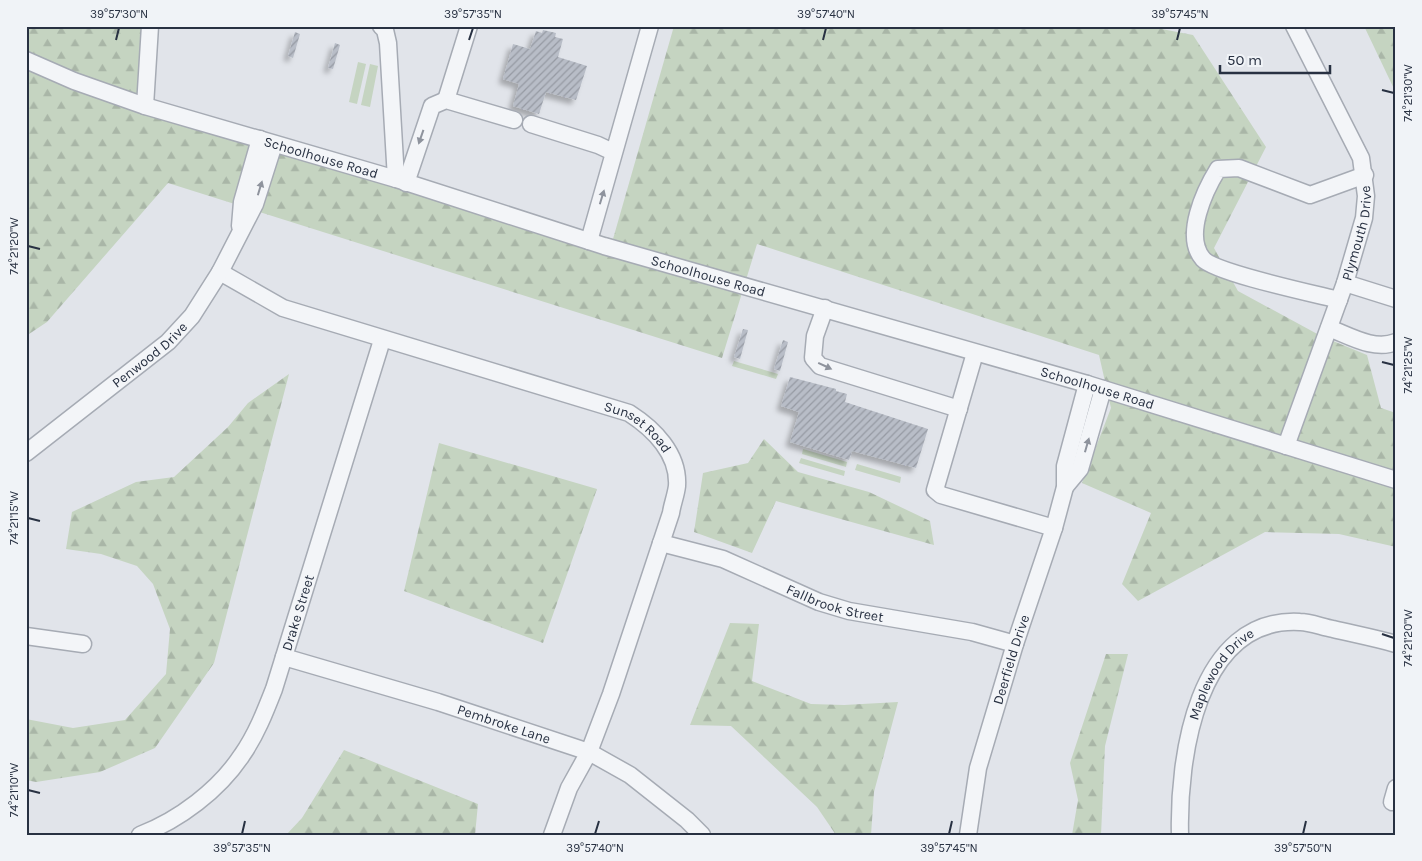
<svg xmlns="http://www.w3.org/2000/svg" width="1422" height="861" font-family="Karla,sans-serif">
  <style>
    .forest { fill: url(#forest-firs) }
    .pitch { fill: #c5d4c1 }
    .building { fill: url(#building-hatch); filter: url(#shadow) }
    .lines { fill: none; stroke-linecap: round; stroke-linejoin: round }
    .minor-casing { stroke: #a6abb4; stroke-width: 19 }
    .minor { stroke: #f3f5f8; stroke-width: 16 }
    .oneway { fill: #8e939d }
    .ticks { fill: none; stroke: #283142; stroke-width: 2 }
    .labels { text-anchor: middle; stroke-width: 4.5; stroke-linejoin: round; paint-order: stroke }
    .street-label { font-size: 14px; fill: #283142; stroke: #f0f3f7 }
    .neatline { fill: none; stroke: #283142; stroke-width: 2 }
    .ticks-label { font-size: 12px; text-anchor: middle; fill: #283142 }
  </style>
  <defs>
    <pattern id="forest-firs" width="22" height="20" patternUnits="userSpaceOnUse" patternTransform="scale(1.25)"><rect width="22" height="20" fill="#c5d4c1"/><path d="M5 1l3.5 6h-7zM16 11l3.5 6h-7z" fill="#a9b6a7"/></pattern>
    <pattern id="building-hatch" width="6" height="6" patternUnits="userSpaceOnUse" patternTransform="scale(1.25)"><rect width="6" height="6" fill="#b8bdc7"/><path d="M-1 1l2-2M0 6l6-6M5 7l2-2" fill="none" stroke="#969aa3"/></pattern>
    <filter id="shadow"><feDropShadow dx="-4.5" dy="4.5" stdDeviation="2.5" flood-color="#0004"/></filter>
  </defs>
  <rect width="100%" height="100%" fill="#e1e4ea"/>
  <path class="forest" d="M26,26H148L143,104L613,239L674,26H1146L1193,35L1266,147L1214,248L1238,291L1321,336L1367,355L1381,408L1396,413V547L1339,534L1265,532L1138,601L1122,584L1151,513L1082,483L1111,408L1099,355L757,244L722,358L168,183L47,322L26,336Z
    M1364,26H1396V93Z
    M289,374L214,663L155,748L100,772L36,782L26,780V719L73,728L125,720L166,674L170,629L153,584L137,566L101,554L66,549L72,512L136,482L174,477L228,427L248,403Z
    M764,439L798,472L869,492L930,521L934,545L776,501L752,553L694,532L703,473L748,463Z
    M439,443L597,489L543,643L404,591Z
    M730,623L759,624L752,681L811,704L844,705L898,702L874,792L871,835H836L817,807L731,726L690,725Z
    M1106,654H1128L1105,746L1101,835H1072L1078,800L1070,763Z
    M344,750L478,804L475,835H286L302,818Z"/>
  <path class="pitch" d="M358,62L366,64L357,104L349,102Z
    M370,64L378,66L370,107L361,105Z
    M734,361L778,374L776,379L732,366Z
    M803,449L847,462L846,467L802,454Z
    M801,458L845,471L844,476L799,463Z
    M857,464L901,477L900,483L855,470Z"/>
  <path class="building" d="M543,30L556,33L555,37L563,39L558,57L587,66L576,100L546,92L539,114L513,106L519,84L503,79L513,44L530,49L536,31L542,33Z
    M295,32L300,34L293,58L288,56Z
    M335,43L340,45L333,69L328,68Z
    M743,329L748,330L740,359L734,357Z
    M783,340L788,342L780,371L774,369Z
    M790,377L836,389V391L847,394L845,402L928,429L916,468L852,451L849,460L790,442L799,412L781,406Z"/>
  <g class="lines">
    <g class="minor-casing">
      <g id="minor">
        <path d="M381,26L385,30L388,43L396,179"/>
        <path id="s1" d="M26,60L74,81L145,106L396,179L604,246L1087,384L1396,480"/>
        <path d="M446,100L469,26"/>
        <path d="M145,106L150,26"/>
        <path d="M531,124L598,145L613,152"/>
        <path d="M406,183L432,106L446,100L514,120"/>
        <path d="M240,226L242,202L260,139"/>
        <path d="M589,241L650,26"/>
        <path id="s2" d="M220,272L283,308L629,413C654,429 679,454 677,486C676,495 672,505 671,513L611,694L589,752L569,788L552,835"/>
        <path d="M1345,283L1396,299"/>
        <path d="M1339,300C1315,294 1216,273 1203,259C1183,236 1205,190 1218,169L1239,168L1310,195L1365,175"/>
        <path d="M825,308L815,336L813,358L820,366L959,409"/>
        <path d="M1329,328C1350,336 1374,351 1396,342"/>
        <path d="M975,353L935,490L941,495L1054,528"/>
        <path id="s3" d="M1286,446L1345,283L1364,218L1366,196L1361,158L1294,26"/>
        <path id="s4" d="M26,453L168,342L192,316L220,272L255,204L274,144"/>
        <path d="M1065,487L1080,469L1103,389"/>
        <path id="s5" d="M661,543L723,559L819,602L849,611L972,632L1015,644"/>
        <path d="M26,636L83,644"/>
        <path id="s6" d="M284,657L438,702L589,752L630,775L687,820L702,835"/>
        <path d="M1392,802L1396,788"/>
        <path id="s7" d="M140,835C179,820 219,790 242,755C256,735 265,712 274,689L382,340"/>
        <path id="s8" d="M968,835L978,768L1015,644L1054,528L1065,487V466L1087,384"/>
        <path id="s9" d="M1180,835C1178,760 1196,616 1300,622C1310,622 1322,627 1333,629C1354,634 1375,638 1396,644"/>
      </g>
    </g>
    <use href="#minor" class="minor"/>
  </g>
  <defs><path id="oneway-solid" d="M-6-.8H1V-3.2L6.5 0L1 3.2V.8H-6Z" transform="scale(1.25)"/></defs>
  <g class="oneway">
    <use href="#oneway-solid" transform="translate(421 137) rotate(109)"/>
    <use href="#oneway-solid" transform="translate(260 188) rotate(-73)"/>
    <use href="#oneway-solid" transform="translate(602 197) rotate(-73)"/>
    <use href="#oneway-solid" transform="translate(825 366) rotate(25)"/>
    <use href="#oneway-solid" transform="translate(1087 445) rotate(-74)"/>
  </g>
  <path class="ticks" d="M116,40L119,28M469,40L473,28M823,40L826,28M1177,40L1180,28M1382,90L1394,93M28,246L40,249M1382,362L1394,365M28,518L40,521M1382,634L1394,638M28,790L40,793M242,834L245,821M595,834L599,821M949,834L952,821M1303,834L1306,821"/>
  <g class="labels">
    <g class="street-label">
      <text dy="5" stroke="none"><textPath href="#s1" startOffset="311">Schoolhouse Road</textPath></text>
      <text dy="5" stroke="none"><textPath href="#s3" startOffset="225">Plymouth Drive</textPath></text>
      <text dy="5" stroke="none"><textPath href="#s1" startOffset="716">Schoolhouse Road</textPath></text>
      <text dy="5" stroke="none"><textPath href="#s4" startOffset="158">Penwood Drive</textPath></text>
      <text dy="5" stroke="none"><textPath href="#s1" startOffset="1121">Schoolhouse Road</textPath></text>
      <text dy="5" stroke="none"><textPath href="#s2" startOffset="449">Sunset Road</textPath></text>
      <text dy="5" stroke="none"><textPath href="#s5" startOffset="185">Fallbrook Street</textPath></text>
      <text dy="5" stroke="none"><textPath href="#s7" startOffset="285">Drake Street</textPath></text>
      <text dy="5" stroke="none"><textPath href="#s8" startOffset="181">Deerfield Drive</textPath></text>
      <text dy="5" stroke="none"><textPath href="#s9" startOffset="171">Maplewood Drive</textPath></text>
      <text dy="5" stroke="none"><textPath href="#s6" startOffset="230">Pembroke Lane</textPath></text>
    </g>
  </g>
  <rect width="1422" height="861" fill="none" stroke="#f0f3f7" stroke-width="55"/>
  <path d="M1220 65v8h110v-8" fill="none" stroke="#283142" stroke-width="2.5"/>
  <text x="1227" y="65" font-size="15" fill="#283142" stroke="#f0f3f7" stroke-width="4" paint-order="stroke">50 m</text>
  <rect x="28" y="28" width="1366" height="806" class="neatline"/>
  <g class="ticks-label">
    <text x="119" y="18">39°57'30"N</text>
    <text x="473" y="18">39°57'35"N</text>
    <text x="826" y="18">39°57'40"N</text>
    <text x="1180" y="18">39°57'45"N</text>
    <text transform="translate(1408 93) rotate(-90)" y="4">74°21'30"W</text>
    <text transform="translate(14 246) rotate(-90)" y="4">74°21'20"W</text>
    <text transform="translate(1408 365) rotate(-90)" y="4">74°21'25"W</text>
    <text transform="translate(14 518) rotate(-90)" y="4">74°21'15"W</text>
    <text transform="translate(1408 638) rotate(-90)" y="4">74°21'20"W</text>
    <text transform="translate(14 790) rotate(-90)" y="4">74°21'10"W</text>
    <text x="242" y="852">39°57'35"N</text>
    <text x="595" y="852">39°57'40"N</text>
    <text x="949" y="852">39°57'45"N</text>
    <text x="1303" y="852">39°57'50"N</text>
  </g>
</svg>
